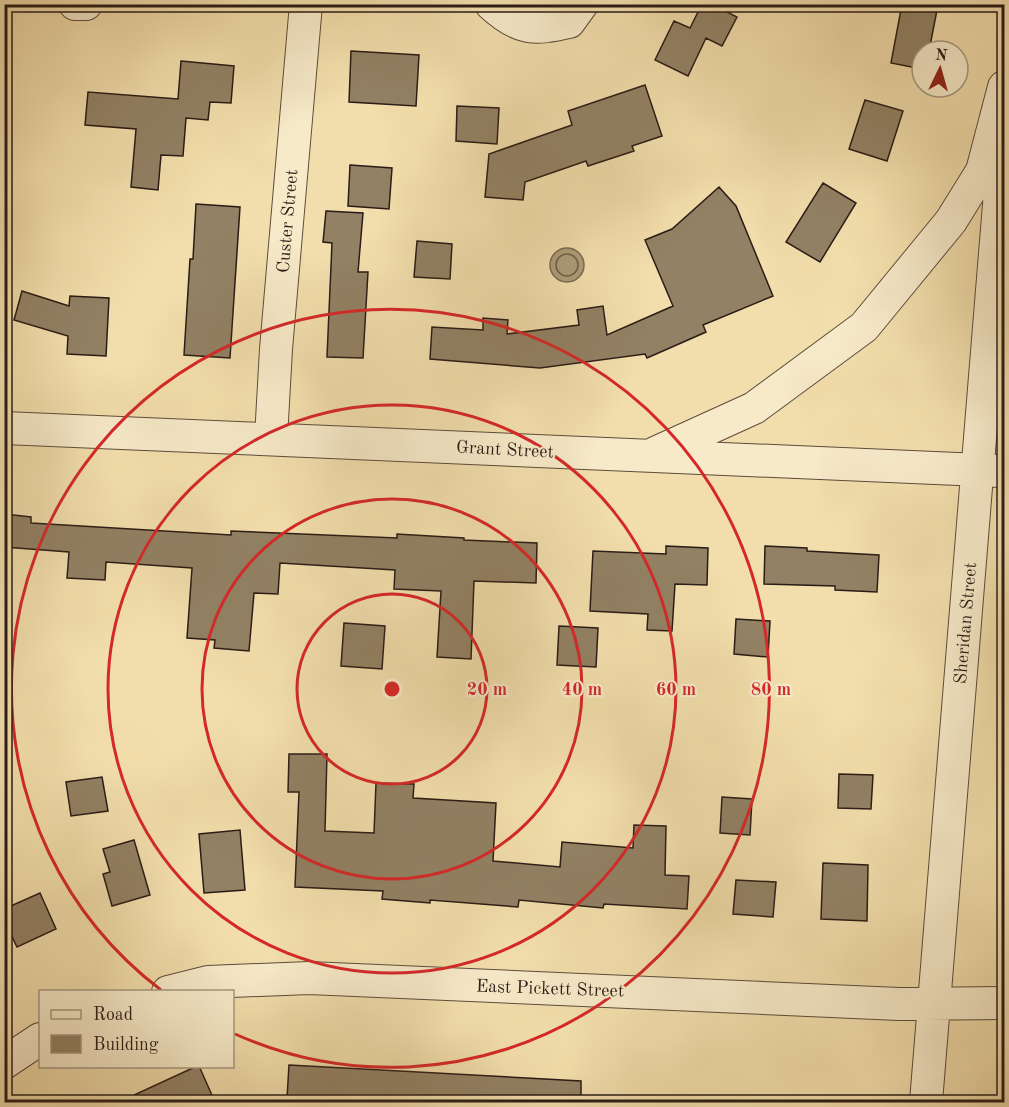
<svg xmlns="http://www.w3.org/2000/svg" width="1009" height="1107" font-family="'Old Standard TT',serif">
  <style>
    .water { fill: #ae9c79; stroke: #796951; stroke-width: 1.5 }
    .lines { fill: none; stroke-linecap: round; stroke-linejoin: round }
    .shore { stroke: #6c5c48; stroke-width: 1.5 }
    .building { fill: #928164; stroke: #2a1c16; stroke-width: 1.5 }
    .minor-casing { stroke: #5c4c3c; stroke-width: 34 }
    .minor { stroke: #f7eac9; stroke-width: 32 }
    .ring { fill: none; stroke: #d62828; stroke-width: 3 }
    .labels { text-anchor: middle; stroke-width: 4.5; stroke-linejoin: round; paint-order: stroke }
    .street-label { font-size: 18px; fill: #2a1c16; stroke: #f7eac9 }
    .centre { fill: #d62828; stroke: #f7eac9; stroke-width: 3 }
    .ring-label { font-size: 18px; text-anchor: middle; font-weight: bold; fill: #d62828; stroke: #f7eac9; stroke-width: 4.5; stroke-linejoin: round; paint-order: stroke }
  </style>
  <rect width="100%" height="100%" fill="#f2deac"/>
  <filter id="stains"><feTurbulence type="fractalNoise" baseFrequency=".00333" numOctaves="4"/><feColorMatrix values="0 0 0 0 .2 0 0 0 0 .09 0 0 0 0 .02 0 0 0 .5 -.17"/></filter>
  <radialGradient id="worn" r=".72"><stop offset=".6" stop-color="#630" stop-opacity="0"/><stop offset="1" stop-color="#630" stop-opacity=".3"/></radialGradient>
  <path class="water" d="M550 265a17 17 0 1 1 34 0a17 17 0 1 1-34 0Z"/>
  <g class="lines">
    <path class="shore" d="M556 265a11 11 0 1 1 22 0a11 11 0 1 1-22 0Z"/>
  </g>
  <path class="building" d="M702,4H712L737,17L722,46L706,38L688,76L655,60L674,21L690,28Z
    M902,4L937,10L929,51H922V69L891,63Z
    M351,51L419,55L416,106L349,102Z
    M181,61L234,66L231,103L210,102L208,120L186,118L183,156L161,155L158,190L131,187L136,129L85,125L88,92L178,99Z
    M645,85L662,136L632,146L634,151L588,166L586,161L525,182L523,200L485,197L489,154L572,125L568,111Z
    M865,100L903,111L887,161L849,149Z
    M457,106L499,108L497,144L456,141Z
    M350,165L392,168L389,209L348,206Z
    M823,183L856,203L820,262L786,242Z
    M719,187L736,206L773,296L703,325L706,332L647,358L645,354L540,368L430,359L432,327L483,330V318L508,320L507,334L579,325L577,310L603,306L607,335L673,306L645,240L672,229Z
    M196,204L240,207L230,358L184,355L190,259H193Z
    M326,211L363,213L358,272H368L363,358L327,357L332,243L323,242Z
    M417,241L452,244L450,279L414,277Z
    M22,291L69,306L70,296L109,298L106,356L67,354L68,336L14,320Z
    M4,514L31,517V523L231,535V531L397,538V534L464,538V540L537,543L536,583L474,581L471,659L437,657L441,591L394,589L395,570L280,563L278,594L254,593L249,651L214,648L215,640L187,638L192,568L106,562L105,580L67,578L69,552L4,547Z
    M666,546L708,548L707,585L675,584L672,631L647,630L648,614L590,611L593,551L666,554Z
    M765,546L807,548V551L879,555L877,592L835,590V586L764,584Z
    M736,619L770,621L768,657L734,654Z
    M344,623L385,626L382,669L341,666Z
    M559,626L598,628L596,667L557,665Z
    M289,754H327L325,831L374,833L376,783L414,784L413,798L496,803L493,861L560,867L562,842L633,848L634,825L666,826L665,875L689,876L687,909L604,904L603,908L519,900L518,907L430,900V903L382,899L383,891L295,887L299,792H288Z
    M839,774L873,775L871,809L838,808Z
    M102,777L108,811L71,816L66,782Z
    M722,797L752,799L750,835L720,833Z
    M240,830L245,890L204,893L199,834Z
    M134,840L150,895L112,906L103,874L110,872L103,849Z
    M823,863L868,865L867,921L821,919Z
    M736,880L776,882L773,917L733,914Z
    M40,893L56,929L17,947L4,920V909Z
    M289,1065L581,1081V1102H345L346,1100L287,1098Z
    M199,1066L215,1102H119L197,1066Z"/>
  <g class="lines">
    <g class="minor-casing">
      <path id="minor" d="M75,4H86
        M491,4C519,30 534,30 569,22L582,4
        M4,428L1004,471
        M271,438L276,349L306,4
        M655,453L754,408L864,327L951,221L982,171L1004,87
        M168,992L208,982L309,978L899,1004L1004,1003
        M4,1063L40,1039
        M926,1102L1004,143"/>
    </g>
    <use href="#minor" class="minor"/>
  </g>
  <g class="ring">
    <circle cx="392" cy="689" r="95"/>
    <circle cx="392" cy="689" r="190"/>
    <circle cx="392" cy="689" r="284"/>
    <path d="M161 990A379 379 0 1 1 235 1034"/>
  </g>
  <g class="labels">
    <g class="street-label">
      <text transform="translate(287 221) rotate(-85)" y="6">Custer Street</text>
      <text transform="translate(505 449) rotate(3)" y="6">Grant Street</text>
      <text transform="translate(965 623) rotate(-85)" y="6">Sheridan Street</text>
      <text transform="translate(550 988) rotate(2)" y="6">East Pickett Street</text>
    </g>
  </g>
  <circle cx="392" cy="689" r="9" class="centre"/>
  <g class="ring-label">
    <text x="487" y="695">20 m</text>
    <text x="582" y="695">40 m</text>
    <text x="676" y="695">60 m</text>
    <text x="771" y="695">80 m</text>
  </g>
  <rect width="1009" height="1107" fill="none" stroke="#f2deac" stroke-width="24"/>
  <rect x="6" y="6" width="997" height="1095" fill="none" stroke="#2a1c16" stroke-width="3"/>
  <rect x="12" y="12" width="985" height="1083" fill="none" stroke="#2a1c16" stroke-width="1.5"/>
  <rect x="39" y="990" width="195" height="78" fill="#f7eac9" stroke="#a59881" stroke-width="1.5"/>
  <rect x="51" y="1010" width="30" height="9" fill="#f7eac9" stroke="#a59881" stroke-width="1.5"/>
  <text x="93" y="1020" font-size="18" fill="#2a1c16">Road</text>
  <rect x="51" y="1035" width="30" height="18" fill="#928164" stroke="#a59881" stroke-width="1.5"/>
  <text x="93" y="1050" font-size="18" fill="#2a1c16">Building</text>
  <g transform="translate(940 69) rotate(5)"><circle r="28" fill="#f7eac9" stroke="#a59881" stroke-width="1.5"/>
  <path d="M0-4.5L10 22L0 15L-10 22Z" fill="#8f2418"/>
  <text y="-9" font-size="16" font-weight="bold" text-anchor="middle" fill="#2a1c16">N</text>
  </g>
  <rect width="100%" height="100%" filter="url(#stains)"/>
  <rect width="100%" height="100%" fill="url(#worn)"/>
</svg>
